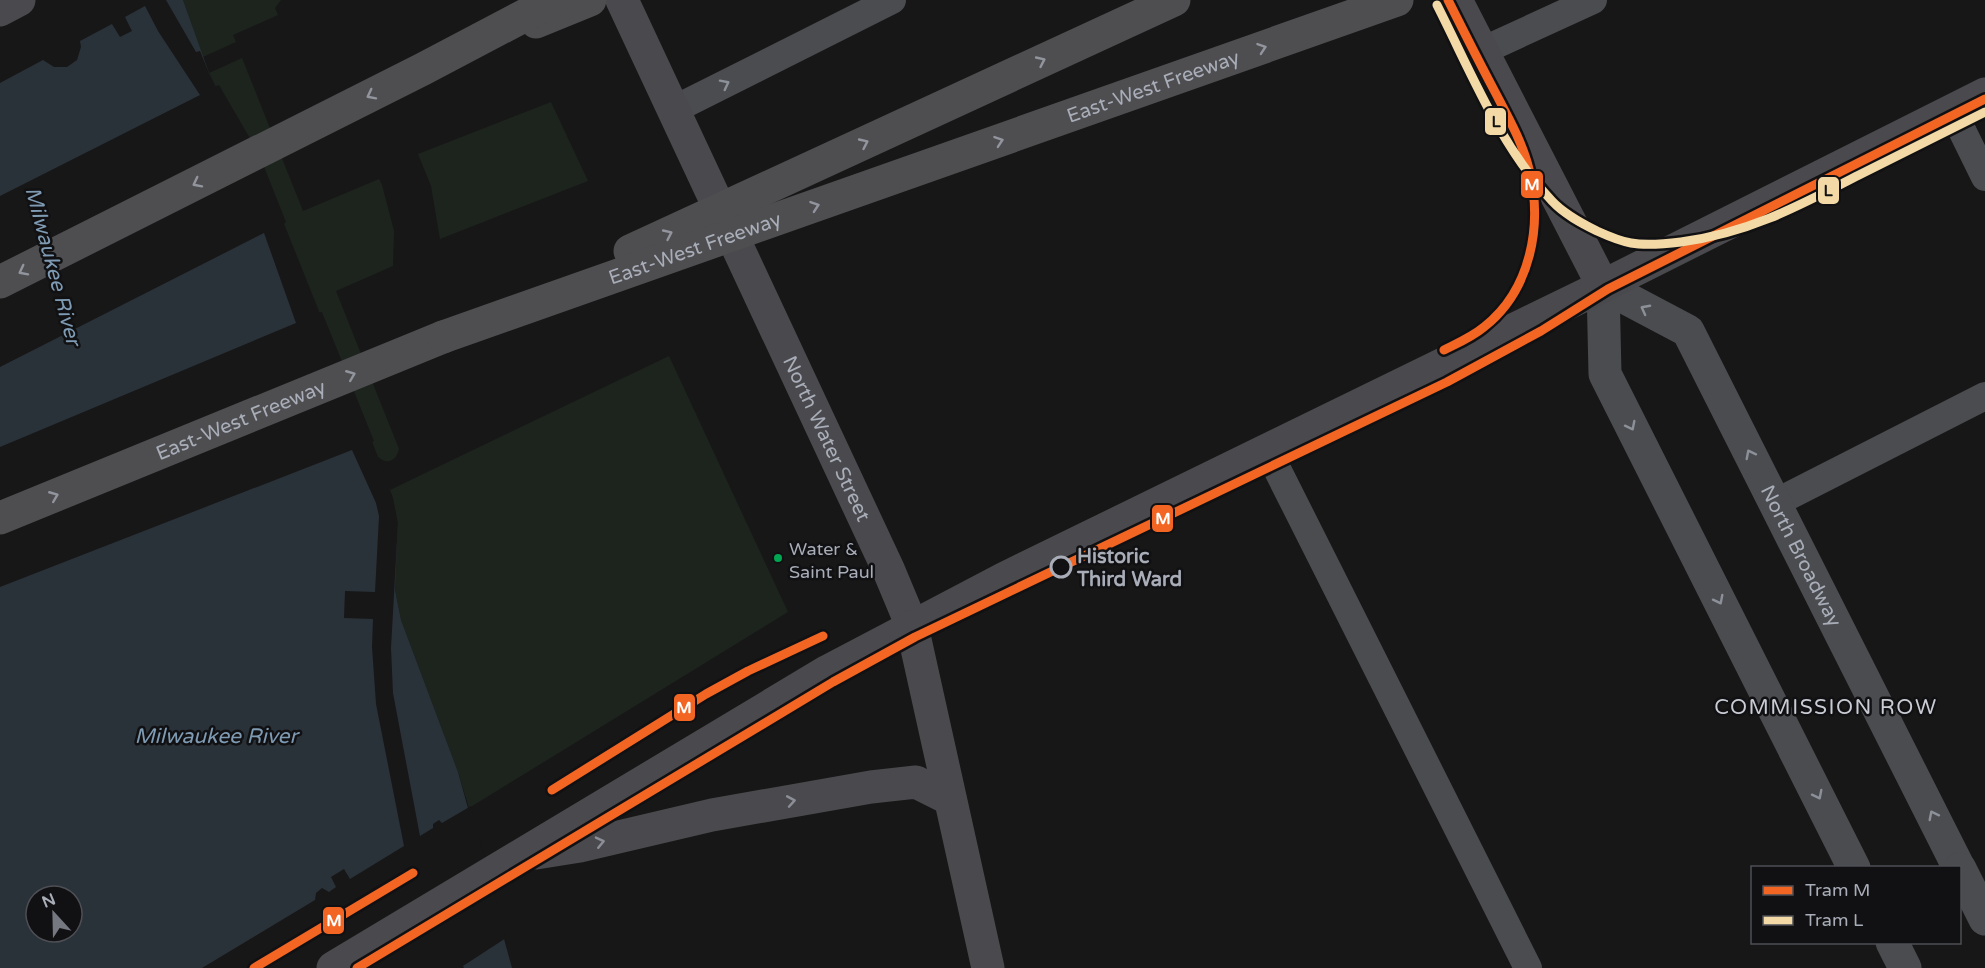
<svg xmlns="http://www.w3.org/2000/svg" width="1985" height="968" font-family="'Varela Round',sans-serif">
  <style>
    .green { fill: #1d241e }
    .water { fill: #2a3239; fill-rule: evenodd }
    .pier { fill: #171717 }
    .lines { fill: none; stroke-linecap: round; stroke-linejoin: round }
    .lane { stroke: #4b4c50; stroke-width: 28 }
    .street { stroke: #4b4c50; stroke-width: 33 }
    .secondary { stroke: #4a4a4e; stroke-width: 33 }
    .highway { stroke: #4e4e51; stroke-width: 33 }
    .highway-bridge { stroke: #4e4e51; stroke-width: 33 }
    .tram-1-casing { stroke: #111113; stroke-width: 14 }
    .tram-2-casing { stroke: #111113; stroke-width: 14 }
    .tram-1 { stroke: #f26522; stroke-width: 9 }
    .tram-2 { stroke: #f3d9a6; stroke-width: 9 }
    .oneway { stroke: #92959e }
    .oneway2 { stroke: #8c9099 }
    .oneway3 { stroke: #8c8f98 }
    .bus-dot { fill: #00a651; stroke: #111113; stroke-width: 2 }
    .stop-dot { fill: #111113; stroke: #a8adb8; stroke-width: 3 }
    .labels { text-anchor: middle; stroke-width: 5; stroke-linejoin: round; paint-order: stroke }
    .bus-label { font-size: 18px; fill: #a8adb8; stroke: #111113; text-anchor: start }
    .street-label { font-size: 20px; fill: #a8adb8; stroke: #111113 }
    .stop-label { font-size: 20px; font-weight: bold; fill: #a8adb8; stroke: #111113; text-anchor: start }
    .water-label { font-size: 21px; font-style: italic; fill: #7f9bb3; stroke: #111113 }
    .neighbourhood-label { font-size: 21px; letter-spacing: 1.5px; fill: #c9ccd4; stroke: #111113 }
    .line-badge { stroke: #111113; stroke-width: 2 }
    .badge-label { font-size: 16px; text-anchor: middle; font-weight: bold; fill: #fff }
    .pale-badge-label { font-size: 16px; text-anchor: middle; font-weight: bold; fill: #111 }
  </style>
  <rect width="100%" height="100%" fill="#171717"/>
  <path class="green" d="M183,0H281L275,8L278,15L233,35L236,42L203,57Z
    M242,58L303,211L379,179L382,185L394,231L393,266L336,291L399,449C396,461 388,465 378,457L256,155L209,73Z
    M551,102L588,181L440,239L431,186L418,154Z
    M669,356L788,612L469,808L458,772L401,620L395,590L398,523L390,490Z"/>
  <path class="water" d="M0,0H183L209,73L256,155L390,490L398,523L395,590L401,620L458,772L512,968H0ZM36,896H72V932H36Z"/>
  <path class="pier" d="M0,0H166L196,52L200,51L209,73L216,86L219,85L259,154L286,222L284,224L319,312H322L374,441L372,442L393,498L398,523L391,648L393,693L420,836L433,828V824L439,820L442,823L471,806L506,938L463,966L464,968H202L315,900L316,893L322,888L329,892L336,887L331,877L344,869L350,879L404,846L376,704L372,647L373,619L344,618L345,591L375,592L379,516L376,503L352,450L0,587V447L296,323L264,233L0,367V196L200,95L158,31L145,6L125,17L132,31L120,37L112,24L80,41L81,47L77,60L67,67H54L43,60L0,83Z"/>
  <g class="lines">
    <path class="lane" d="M1482,51L1593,0
      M673,110L892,0
      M1952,110L1985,177
      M1267,449L1528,968
      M1775,503L1985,396"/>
    <g class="street">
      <path id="s1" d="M1603,286L1688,331L1959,868"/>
      <path d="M1603,286L1605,374L1854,868"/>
      <path d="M1960,869L1985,919"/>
      <path d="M1892,942L1905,968"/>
    </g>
    <g class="secondary">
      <path id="s2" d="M622,0L889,571L912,626L988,968"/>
      <path d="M1456,0L1603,286"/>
      <path d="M0,10L19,0"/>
      <path d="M536,853L580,846L712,815L871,787L916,782L950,799"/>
      <path d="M333,968L828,671L1003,579L1595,290L1985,94"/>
    </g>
    <g class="highway">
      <path d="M536,22L590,0"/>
      <path d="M0,282L423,69L554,0"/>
      <path id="s3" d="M0,518L443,337"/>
    </g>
    <g class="highway-bridge">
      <path d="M630,251L1174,0"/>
      <path id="s4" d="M443,337L1397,0"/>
    </g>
    <g class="tram-1-casing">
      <path id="tram-1" d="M1444,350C1458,343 1472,337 1484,327C1531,290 1543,225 1529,169C1522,141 1507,115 1494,90C1478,60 1463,30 1448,0
        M552,790L706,694L748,671L823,636
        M254,968L413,873
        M357,968L833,682L915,637L1447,382L1541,331L1608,289L1985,99"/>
    </g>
    <g class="tram-2-casing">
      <path id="tram-2" d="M1437,5C1471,72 1500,146 1552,201C1564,214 1581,223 1597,231C1608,236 1619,241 1631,243C1647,246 1665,244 1681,242C1749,233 1799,206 1859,175C1901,154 1943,133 1985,112"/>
    </g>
    <use href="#tram-1" class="tram-1"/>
    <use href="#tram-2" class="tram-2"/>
  </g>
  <defs><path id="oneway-chevron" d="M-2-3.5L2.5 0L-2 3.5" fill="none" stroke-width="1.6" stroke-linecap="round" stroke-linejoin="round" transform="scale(1.5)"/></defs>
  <g class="oneway">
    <use href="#oneway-chevron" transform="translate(1262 48) rotate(-19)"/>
    <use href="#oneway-chevron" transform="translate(1041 61) rotate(-25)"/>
    <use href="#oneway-chevron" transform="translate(371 95) rotate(153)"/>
    <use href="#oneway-chevron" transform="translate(999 141) rotate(-19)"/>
    <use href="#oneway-chevron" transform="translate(864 143) rotate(-25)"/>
    <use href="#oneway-chevron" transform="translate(197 183) rotate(153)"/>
    <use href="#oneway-chevron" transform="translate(815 206) rotate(-19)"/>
    <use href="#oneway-chevron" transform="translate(668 234) rotate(-25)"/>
    <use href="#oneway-chevron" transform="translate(23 271) rotate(153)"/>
    <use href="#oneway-chevron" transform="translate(351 375) rotate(-22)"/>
    <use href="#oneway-chevron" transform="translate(54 496) rotate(-22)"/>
  </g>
  <g class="oneway2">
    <use href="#oneway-chevron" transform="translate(725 84) rotate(-27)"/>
    <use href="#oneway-chevron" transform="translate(1645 309) rotate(-152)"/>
    <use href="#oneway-chevron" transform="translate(1631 426) rotate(63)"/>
    <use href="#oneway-chevron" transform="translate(1750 454) rotate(-117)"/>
    <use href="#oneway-chevron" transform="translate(1719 600) rotate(63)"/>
    <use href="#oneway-chevron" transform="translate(1818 795) rotate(63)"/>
    <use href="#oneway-chevron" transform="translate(1933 815) rotate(-117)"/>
  </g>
  <g class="oneway3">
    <use href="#oneway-chevron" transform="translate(791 801) rotate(-10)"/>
    <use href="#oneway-chevron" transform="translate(600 842) rotate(-13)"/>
  </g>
  <circle class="bus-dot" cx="778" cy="558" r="5"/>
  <circle class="stop-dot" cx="1061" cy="567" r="10"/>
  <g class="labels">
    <g class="bus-label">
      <text x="789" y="555">Water &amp;<tspan x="789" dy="23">Saint Paul</tspan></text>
    </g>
    <g class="street-label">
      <text dy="7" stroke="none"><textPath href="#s4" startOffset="753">East-West Freeway</textPath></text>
      <text dy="7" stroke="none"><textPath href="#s4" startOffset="267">East-West Freeway</textPath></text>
      <text dy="7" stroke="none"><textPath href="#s3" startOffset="260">East-West Freeway</textPath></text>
      <text dy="7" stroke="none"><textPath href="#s2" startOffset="484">North Water Street</textPath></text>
      <text dy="7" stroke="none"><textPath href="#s1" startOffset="348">North Broadway</textPath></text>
    </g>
    <g class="stop-label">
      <text x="1077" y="563">Historic<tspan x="1077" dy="23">Third Ward</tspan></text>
    </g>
    <g class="water-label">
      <text transform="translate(53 266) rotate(75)" y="7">Milwaukee River</text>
      <text x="216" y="743">Milwaukee River</text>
    </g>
    <g class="neighbourhood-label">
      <text x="1826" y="714">COMMISSION ROW</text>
    </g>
  </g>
  <g class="line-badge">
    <rect x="1484" y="107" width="23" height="29" rx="6" fill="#f3d9a6"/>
    <rect x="1520" y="170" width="24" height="29" rx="6" fill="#f26522"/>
    <rect x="1817" y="176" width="23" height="29" rx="6" fill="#f3d9a6"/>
    <rect x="1151" y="504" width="23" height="29" rx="6" fill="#f26522"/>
    <rect x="673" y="693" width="23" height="29" rx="6" fill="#f26522"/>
    <rect x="322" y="906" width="23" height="29" rx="6" fill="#f26522"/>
  </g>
  <g class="badge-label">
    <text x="1532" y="190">M</text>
    <text x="1163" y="524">M</text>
    <text x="684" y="713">M</text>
    <text x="334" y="926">M</text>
  </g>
  <g class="pale-badge-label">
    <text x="1496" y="127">L</text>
    <text x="1828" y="196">L</text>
  </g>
  <rect x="1751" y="866" width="210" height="78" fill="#111113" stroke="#4d4f55" stroke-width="1.5"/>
  <rect x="1763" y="886" width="30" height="9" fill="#f26522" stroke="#4d4f55" stroke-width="1.5"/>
  <text x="1805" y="896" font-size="18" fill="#a8adb8">Tram M</text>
  <rect x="1763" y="916" width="30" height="9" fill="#f3d9a6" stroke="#4d4f55" stroke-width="1.5"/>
  <text x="1805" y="926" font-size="18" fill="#a8adb8">Tram L</text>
  <g transform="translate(54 914) rotate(338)"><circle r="28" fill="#111113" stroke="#4d4f55" stroke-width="1.5"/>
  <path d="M0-4.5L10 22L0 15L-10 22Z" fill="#757880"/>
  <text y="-9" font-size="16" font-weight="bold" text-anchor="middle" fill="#a8adb8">N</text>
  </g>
</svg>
